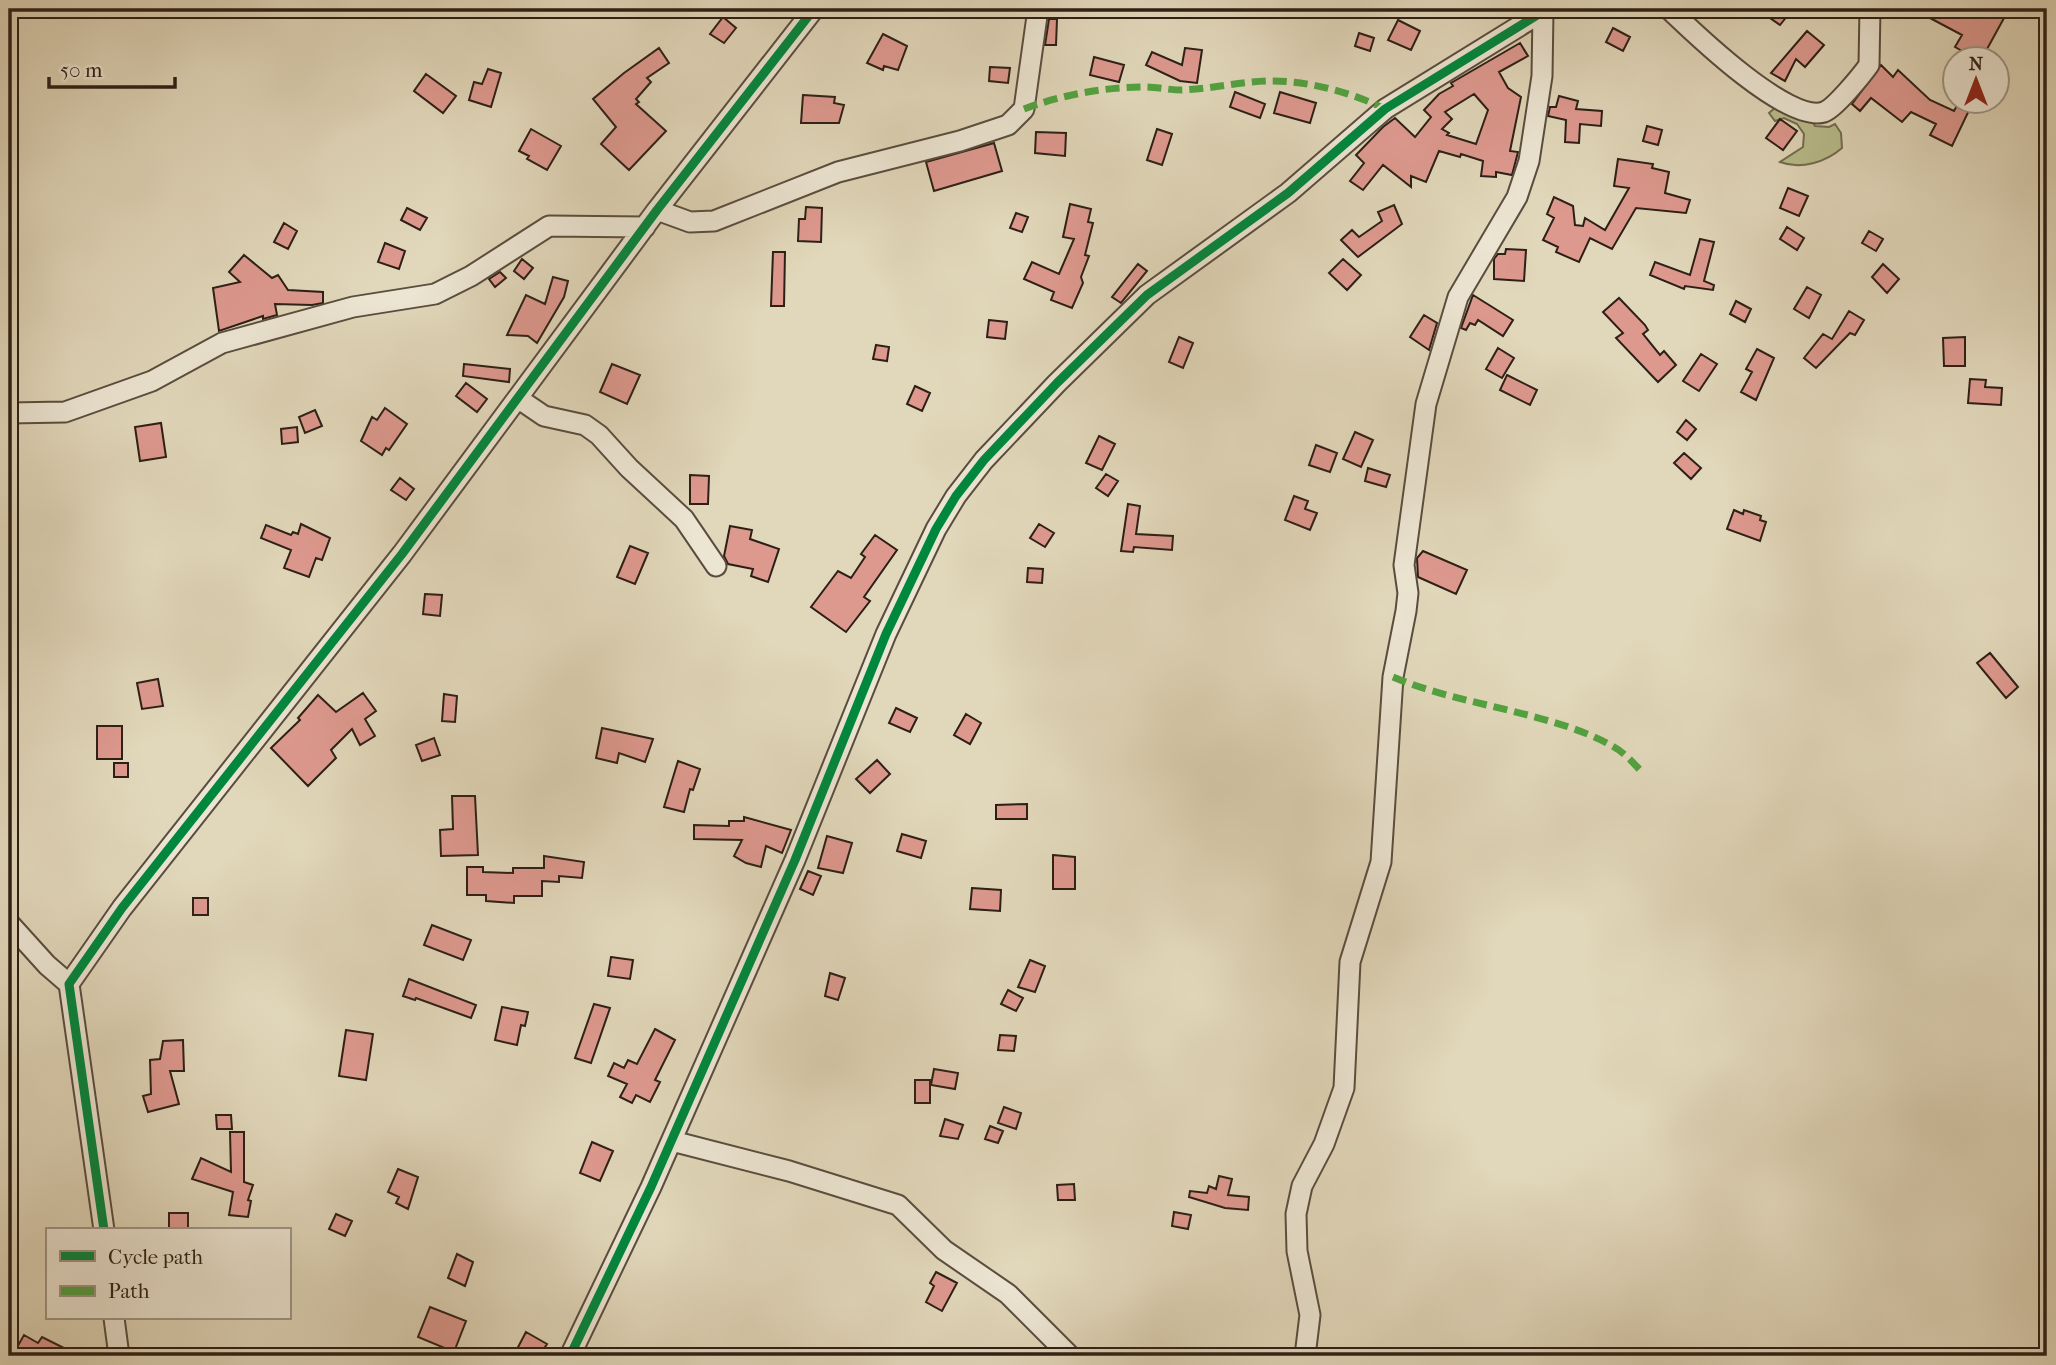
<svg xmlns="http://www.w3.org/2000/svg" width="2056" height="1365" font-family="'IM FELL French Canon',serif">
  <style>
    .green { fill: #b9bc8b; stroke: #736e50; stroke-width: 2 }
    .building { fill: #de998f; stroke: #2d1f16; stroke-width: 2; fill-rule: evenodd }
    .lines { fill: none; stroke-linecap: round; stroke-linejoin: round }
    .minor-casing { stroke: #5a4d3f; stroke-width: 23 }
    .minor { stroke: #ece5d2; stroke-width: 19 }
    .quiet { stroke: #52a240; stroke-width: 7; stroke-dasharray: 14 7; stroke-linecap: butt }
    .cycleway-casing { stroke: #ece5d2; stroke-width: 13 }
    .cycleway { stroke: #00873e; stroke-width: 9 }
  </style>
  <rect width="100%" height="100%" fill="#e1d7ba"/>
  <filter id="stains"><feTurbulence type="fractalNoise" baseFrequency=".00286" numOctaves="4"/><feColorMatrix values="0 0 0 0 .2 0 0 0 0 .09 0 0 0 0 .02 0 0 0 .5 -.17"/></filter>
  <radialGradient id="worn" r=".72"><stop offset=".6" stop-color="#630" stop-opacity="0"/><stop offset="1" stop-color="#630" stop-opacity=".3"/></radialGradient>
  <path class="green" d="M1776,107L1810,117L1815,126L1829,127L1835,124L1841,133L1842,148C1826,162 1801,170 1780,162L1803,147L1804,134L1797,124L1784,118L1775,121L1769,113Z"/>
  <path class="building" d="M1757,9H1779L1788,15L1780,25Z
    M1913,9H1989L2004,18L1981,60H1978L1955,47L1962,35Z
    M723,17L736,28L724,43L710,34Z
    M1049,19H1057L1056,45H1045Z
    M1398,20L1420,31L1411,50L1388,40Z
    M1613,28L1630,37L1623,51L1606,42Z
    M1807,31L1824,45L1805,67L1796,59L1785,81L1771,73Z
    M1359,33L1374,38L1370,51L1355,46Z
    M883,34L907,46L898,70L884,66L883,70L867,63Z
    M1520,43L1528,56L1499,72L1508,88L1521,97L1510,151L1518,152L1512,175L1496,172V177L1481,176L1483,161L1461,154L1460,157L1439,151L1426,182L1411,176V187L1383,165L1363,190L1350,181L1364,163L1356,155L1383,127L1395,118L1415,137L1431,117L1424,110L1439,94L1453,86L1451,83ZM1474,94L1488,110L1476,144L1447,135L1449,133L1442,129L1452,119L1445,112Z
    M659,48L669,63L647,78L651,82L636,99L639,102L636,104L666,131L629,170L601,144L616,127L593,99L624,73Z
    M1185,48L1202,50L1197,83L1180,81L1146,65L1152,52L1182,65Z
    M1094,57L1124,65L1119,82L1090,75Z
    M1881,65L1893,77L1898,70L1930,100L1954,111L1959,102H1973L1952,146L1930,135L1936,124L1911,112L1902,122L1871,98L1860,111L1852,104Z
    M990,67L1010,68L1008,83L989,81Z
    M488,69L501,73L491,107L469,100L474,82L482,84Z
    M426,74L456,96L443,113L414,91Z
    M1235,92L1265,104L1260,118L1230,107Z
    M1280,92L1316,103L1310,123L1274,113Z
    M803,95L835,97L834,103L844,105L839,123H801Z
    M1559,96L1578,101L1576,109L1602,111L1601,126L1580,124L1579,143L1565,142L1566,120L1548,116L1550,107H1556Z
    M1780,119L1797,131L1783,150L1766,138Z
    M1647,126L1662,130L1658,145L1643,141Z
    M531,129L561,146L547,170L527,159L529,156L519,151Z
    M1157,129L1172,134L1162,165L1147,160Z
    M1036,132L1066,133L1065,156L1035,153Z
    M994,143L1002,171L934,191L926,162Z
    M1618,159L1653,164L1652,168L1669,172L1665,193L1690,200L1686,213L1636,208L1612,249L1590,238L1579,262L1556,252L1558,247L1543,240L1554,218L1547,214L1554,197L1573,206L1575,225L1583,226L1585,218L1605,230L1629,188L1614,186Z
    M1788,188L1808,196L1799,216L1780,208Z
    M1070,204L1091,209L1088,222L1093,223L1085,255L1089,256L1081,277L1083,283L1072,308L1051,300L1054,292L1024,279L1032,262L1059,274L1074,239L1063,237Z
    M1394,205L1402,224L1358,257L1341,240L1352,230L1359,237L1382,221L1378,212Z
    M806,207L822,208L821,242L798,241L799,219H805Z
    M407,208L427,218L420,230L401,220Z
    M1016,213L1028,217L1022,232L1010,228Z
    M284,223L297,231L288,249L274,242Z
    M1787,227L1804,238L1797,250L1780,239Z
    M1869,231L1883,239L1876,251L1862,243Z
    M1700,239L1714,242L1704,281L1714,285L1713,290L1685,286L1684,289L1650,275L1655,262L1690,275Z
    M385,243L405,251L399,269L378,262Z
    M1506,249L1526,250L1524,281L1494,279V259L1498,254H1505Z
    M773,252H785L784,306H771Z
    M244,255L272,278L278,275L288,290L323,292V303L312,305L275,304L277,315L263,319V316L219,331L213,288L240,282L229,272Z
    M522,259L533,268L524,279L514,271Z
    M1343,259L1361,275L1347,290L1329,273Z
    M1138,264L1147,271L1121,303L1112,297Z
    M1883,264L1899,279L1887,293L1872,277Z
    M500,272L506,278L495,287L489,279Z
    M553,277L568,281L564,297L537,343L528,336L507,335L526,295L545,304Z
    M1807,287L1821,295L1809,318L1794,309Z
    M1473,295L1513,320L1503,336L1478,320L1475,325L1470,323L1466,330L1461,328Z
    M1619,298L1645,325L1648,330L1643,334L1660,355L1664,351L1676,365L1658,382L1616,338L1623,333L1603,312Z
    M1736,301L1751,309L1745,322L1730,314Z
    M1849,311L1864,320L1855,335L1850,333L1816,368L1804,358L1823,334L1832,339Z
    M1424,315L1437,323L1429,350L1410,337Z
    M989,320L1007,322L1005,339L987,337Z
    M1179,337L1193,343L1183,368L1169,362Z
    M1965,337V366H1944L1943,338Z
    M876,345L889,347L887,361L873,359Z
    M1498,348L1514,358L1502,378L1486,369Z
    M1757,349L1774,358L1756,400L1741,392L1752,372L1746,369Z
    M1701,354L1717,364L1699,391L1683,381Z
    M464,364L510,369L509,382L463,376Z
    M612,364L640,375L627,404L600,392Z
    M1507,375L1537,390L1530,405L1500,390Z
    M1970,379L1986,380L1985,387L2002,388L2001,405L1968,403Z
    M466,383L487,399L477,412L456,396Z
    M915,386L930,393L922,411L907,404Z
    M385,408L407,424L389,450L386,448L382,455L361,441L372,417L377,420Z
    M315,410L322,426L305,433L299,417Z
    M1686,420L1696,429L1687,440L1677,432Z
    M161,423L166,457L140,461L135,427Z
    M297,427L298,442L282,444L281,429Z
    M1355,432L1373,440L1361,467L1343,459Z
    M1099,436L1115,444L1102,470L1086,463Z
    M1316,445L1337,453L1330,472L1309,465Z
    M1684,453L1701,468L1691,479L1674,463Z
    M1368,468L1390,475L1386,487L1365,481Z
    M1106,474L1118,481L1108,496L1096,488Z
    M690,475L709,476L708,504H690Z
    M400,478L414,489L406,500L391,490Z
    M1294,496L1308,501L1305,509L1317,513L1310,530L1285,520Z
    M1128,504L1140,506L1136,534L1173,536L1172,550L1134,547L1133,552L1121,551Z
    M1734,510L1743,514L1744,510L1761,516L1760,520L1766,522L1760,541L1727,529Z
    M301,524L330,538L322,560L316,558L309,577L284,568L291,550L261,538L266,525L291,535L293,532L298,534Z
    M1039,524L1054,533L1045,547L1030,538Z
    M730,526L752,530L750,539L779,549L768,582L751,576L753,569L728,564L724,556Z
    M875,535L897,550L864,597L870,601L846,632L811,607L838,571L851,578L865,557L861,554Z
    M630,546L648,553L635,584L617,577Z
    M1423,551L1467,570L1456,594L1418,577L1417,558Z
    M1028,568L1043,569L1042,583L1027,582Z
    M425,594L442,595L440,616L423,614Z
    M1990,653L2018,687L2006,698L1977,663Z
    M158,679L163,706L142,709L137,683Z
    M363,693L376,711L365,719L375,736L360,745L352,729L331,750L336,758L308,786L271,748L300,720L298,718L318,695L336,712Z
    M444,694L457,696L455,722L442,721Z
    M896,708L917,718L910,732L889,723Z
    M966,714L981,723L970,744L954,735Z
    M97,726H122V759H97Z
    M602,728L653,739L645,762L619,753L617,763L596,758Z
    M434,738L440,755L422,761L416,745Z
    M877,760L890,774L870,793L856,779Z
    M678,761L700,769L693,790L690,789L684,812L664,807Z
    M114,763H128V777H114Z
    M452,796H475L478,855L441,856L440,830L453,829Z
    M1027,804V819H996V805Z
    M744,817L791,830L782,853L766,846L761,867L746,863L734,856L742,840L694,839V825L729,826V821H744Z
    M902,834L926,841L921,858L897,851Z
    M827,836L852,843L843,873L818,868Z
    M1053,855L1075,857V889H1053Z
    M544,856L584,862L582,878L559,876V882L542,881V896H514V903L486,901V895H467V867H483V872L513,873V868H544Z
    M808,871L821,876L813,895L800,889Z
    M972,888L1001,890L1000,911L970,909Z
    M193,898H208V915H193Z
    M432,925L471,940L463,960L424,945Z
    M611,957L633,960L630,979L608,976Z
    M1030,960L1045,966L1035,992L1018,987Z
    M830,973L845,978L838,1000L825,996Z
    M409,979L476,1005L471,1018L416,998L415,1000L403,996Z
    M1008,990L1023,998L1016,1011L1001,1004Z
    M594,1004L610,1008L591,1063L575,1058Z
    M502,1007L528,1012L525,1026L521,1025L517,1045L495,1040Z
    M655,1029L675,1040L655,1080L660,1082L650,1102L636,1095L632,1103L620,1097L627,1084L608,1076L614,1063L624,1068L628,1060L637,1064Z
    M346,1030L373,1034L366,1080L339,1076Z
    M1000,1035L1016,1036L1014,1051L998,1050Z
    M183,1040L184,1071H170L179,1104L148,1112L143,1096L151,1094L150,1060L160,1059L163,1041Z
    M934,1069L958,1073L955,1089L931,1085Z
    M915,1080H930V1103H915Z
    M1004,1107L1021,1113L1016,1129L998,1123Z
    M216,1115H231L232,1129H217Z
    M945,1119L963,1125L958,1139L940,1136Z
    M990,1126L1003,1131L998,1143L985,1139Z
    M230,1132H244V1182L253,1185L248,1200L251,1201L248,1217L229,1215L233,1192L192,1179L201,1158L231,1172Z
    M592,1142L613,1151L600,1181L580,1173Z
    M398,1169L418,1177L408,1209L396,1203L399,1197L388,1192Z
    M1219,1176L1232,1179L1228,1195L1249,1197L1248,1210L1225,1208L1189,1197L1190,1191L1207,1193L1209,1186L1216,1189Z
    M1074,1184L1075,1200H1058L1057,1185Z
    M1174,1212L1191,1215L1188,1229L1172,1226Z
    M169,1213H188V1230H169Z
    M336,1214L352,1221L345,1236L329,1229Z
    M457,1254L473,1262L465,1286L448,1278Z
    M936,1272L957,1283L942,1311L926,1302L934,1286L930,1283Z
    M430,1307L466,1321L454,1352L418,1337Z
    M526,1332L547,1344L539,1356H526L516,1351Z
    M24,1335L38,1343L42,1337L80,1356H25L15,1351Z"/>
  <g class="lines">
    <g class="minor-casing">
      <path id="minor" d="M1669,9C1694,33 1788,124 1824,112C1835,108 1861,76 1869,65L1870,9
        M657,210L690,222L714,221L838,172L960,141L1008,125L1024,109L1038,9
        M519,399L544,416L585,425L599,435L629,468L684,519L716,566
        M9,413L65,412L152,381L222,343L353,307L435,294L471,276L549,226L645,227
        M9,923L47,965L69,984
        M672,1141L789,1171L898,1205L944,1250L1008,1294L1069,1355
        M104,1230L69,984L122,908L402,554L657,210L814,9
        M114,1318L119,1356
        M570,1356L651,1187L795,860L886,634L936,529L956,496L984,460L1057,383L1147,295L1288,193L1385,109L1547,9
        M1305,1356L1310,1315L1297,1251L1296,1214L1302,1186L1324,1144L1344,1088L1350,962L1381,862L1393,677L1406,611L1408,593L1404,565L1426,404L1458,297L1517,197L1529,161L1542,76L1543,11"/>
    </g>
    <use href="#minor" class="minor"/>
    <path class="quiet" d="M1024,109C1061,95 1105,87 1144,87C1157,87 1169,90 1182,90C1210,89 1238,82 1267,81C1305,80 1351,92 1385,109
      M1393,677C1461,706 1554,712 1614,747C1625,753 1634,764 1642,772"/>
    <g class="cycleway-casing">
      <path id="cycleway" d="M104,1230L69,984L122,908L402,554L657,210L814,9
        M570,1356L651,1187L795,860L886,634L936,529L956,496L984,460L1057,383L1147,295L1288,193L1385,109L1547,9"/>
    </g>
    <use href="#cycleway" class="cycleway"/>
  </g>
  <rect width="2056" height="1365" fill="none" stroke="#e1d7ba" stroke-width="35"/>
  <rect x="10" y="10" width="2035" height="1344" fill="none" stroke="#2d1f16" stroke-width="3.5"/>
  <rect x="18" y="18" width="2021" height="1330" fill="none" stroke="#2d1f16" stroke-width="2"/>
  <rect x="46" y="1228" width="245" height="91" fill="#ece5d2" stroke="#a09687" stroke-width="2"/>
  <rect x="60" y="1251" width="35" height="10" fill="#00873e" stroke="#a09687" stroke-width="2"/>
  <text x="108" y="1264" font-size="21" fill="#2d1f16">Cycle path</text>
  <rect x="60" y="1286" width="35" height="10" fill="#52a240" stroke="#a09687" stroke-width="2"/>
  <text x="108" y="1298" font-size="21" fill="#2d1f16">Path</text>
  <g transform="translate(1976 80)"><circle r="33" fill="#ece5d2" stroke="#a09687" stroke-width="2"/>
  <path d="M0-5L12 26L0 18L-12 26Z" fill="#8f2418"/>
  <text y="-10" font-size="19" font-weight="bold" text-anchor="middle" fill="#2d1f16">N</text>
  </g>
  <path d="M49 77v10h126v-10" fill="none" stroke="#2d1f16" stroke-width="3.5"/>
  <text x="60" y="77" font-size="21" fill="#2d1f16" stroke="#ece5d2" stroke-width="5" paint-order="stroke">50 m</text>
  <rect width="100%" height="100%" filter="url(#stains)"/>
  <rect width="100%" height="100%" fill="url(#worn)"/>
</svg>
